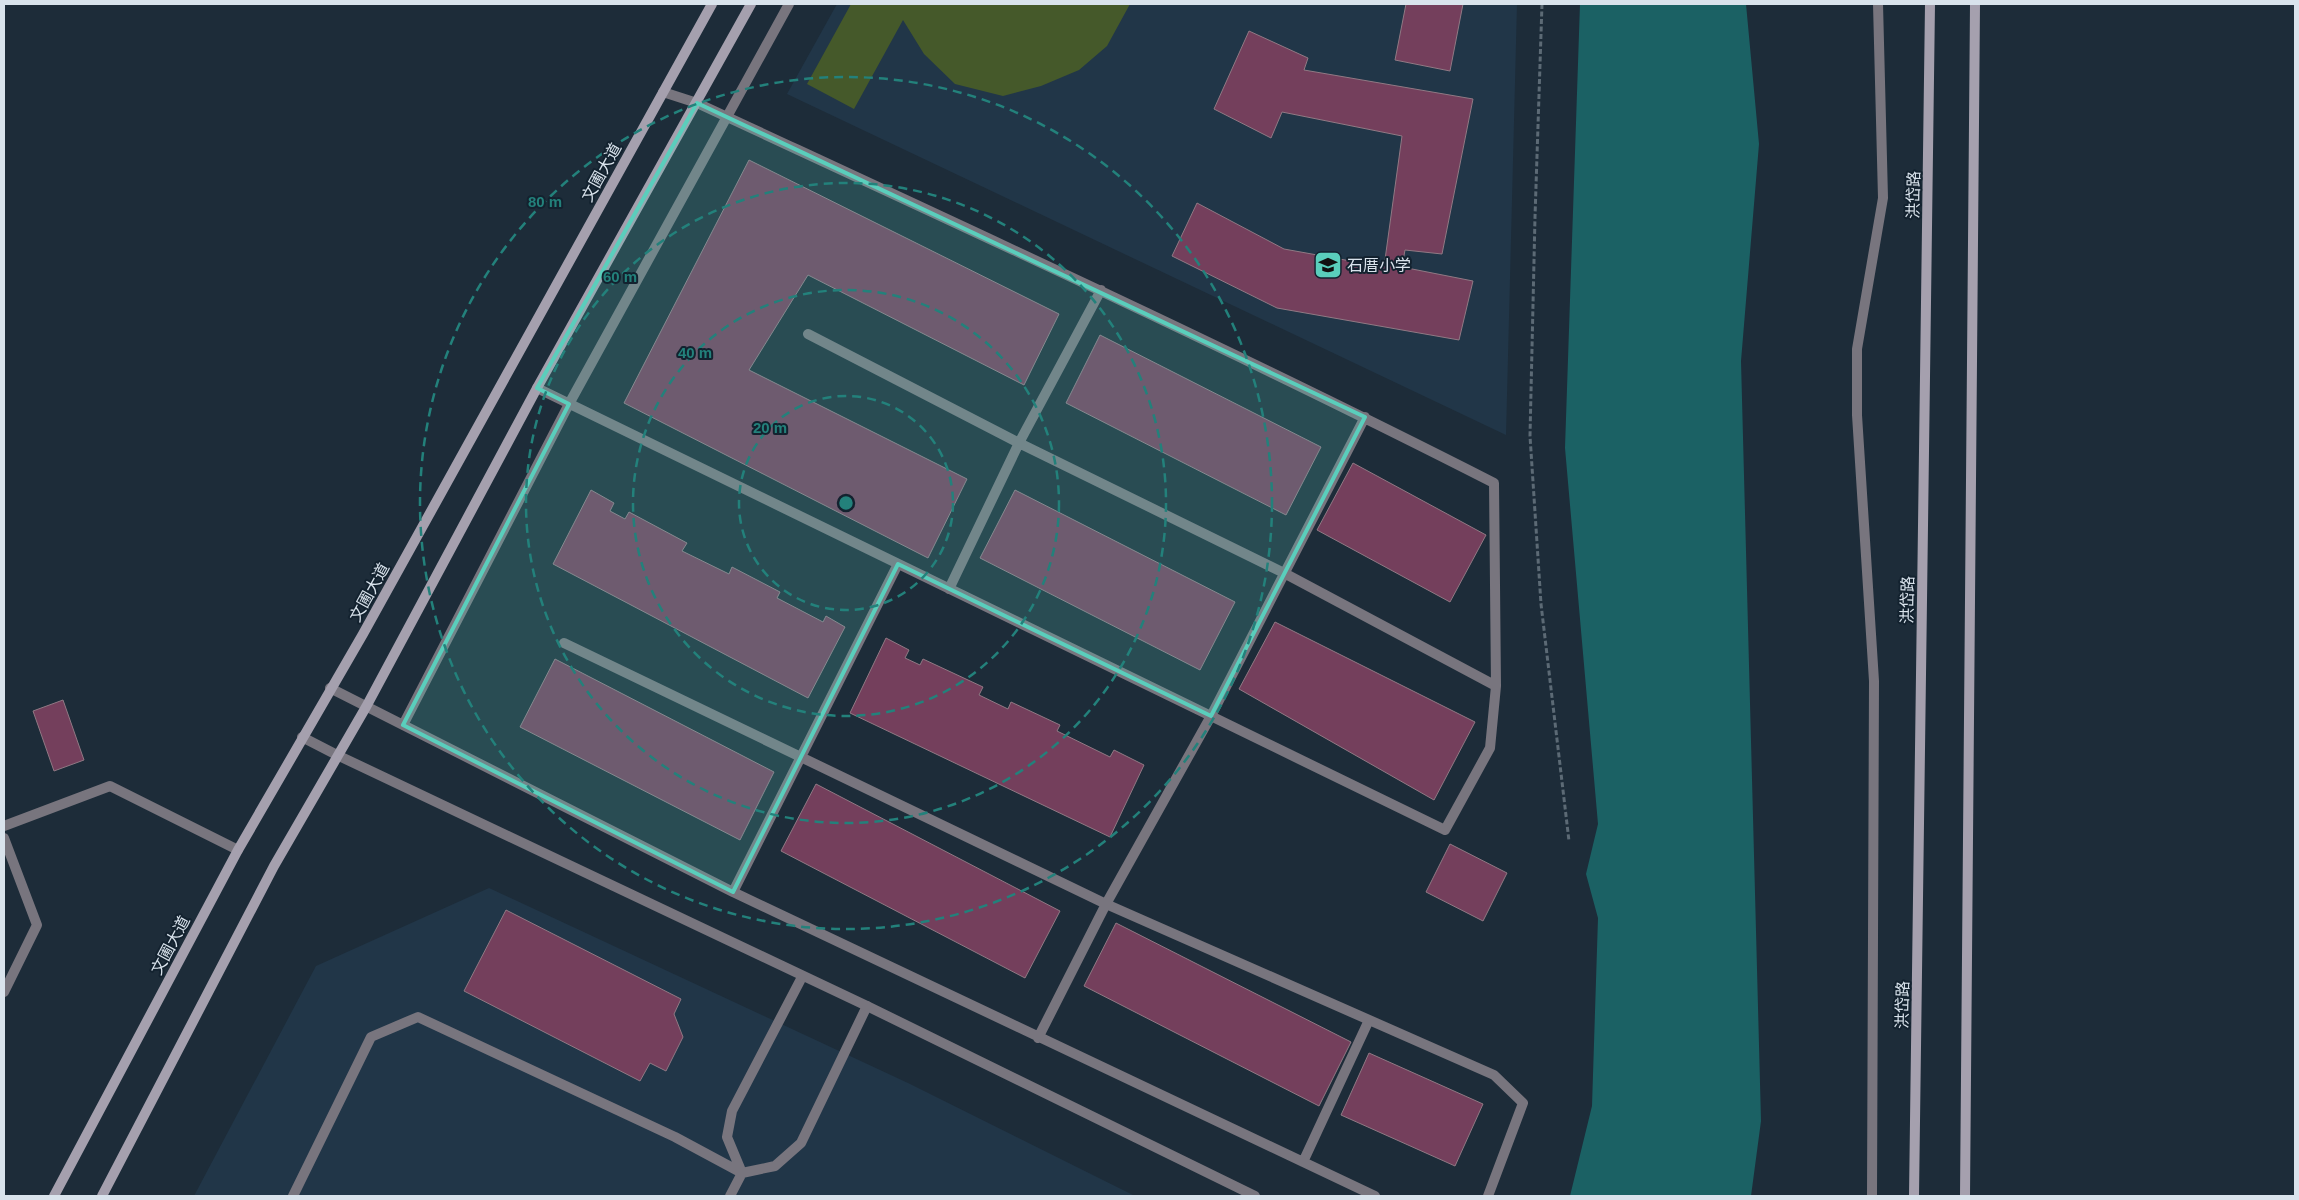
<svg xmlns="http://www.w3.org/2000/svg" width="2299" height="1200" font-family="Helvetica,'Noto Sans SC',sans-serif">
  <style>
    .built { fill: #213648 }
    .green { fill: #45592a }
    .water { fill: #1b6164 }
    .building { fill: #743f5c; stroke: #907984 }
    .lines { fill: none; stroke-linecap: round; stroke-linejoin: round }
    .path { stroke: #5c6a75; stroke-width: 3; stroke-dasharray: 5 2.5; stroke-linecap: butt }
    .service { stroke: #78757e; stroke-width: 10 }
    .minor { stroke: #78757e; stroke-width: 10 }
    .secondary { stroke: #a5a0ae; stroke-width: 10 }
    .marked { fill: #5acebc; fill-opacity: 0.2; stroke: #5acebc; stroke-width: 4; stroke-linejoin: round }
    .ring { fill: none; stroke: #23817b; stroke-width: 2.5; stroke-dasharray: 9 6 }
    .labels { text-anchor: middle; stroke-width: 4; stroke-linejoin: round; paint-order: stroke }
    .street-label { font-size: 16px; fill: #d9e3ec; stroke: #13222f }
    .poi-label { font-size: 16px; fill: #d9e3ec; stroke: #13222f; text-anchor: start }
    .centre { fill: #23817b; stroke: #13222f; stroke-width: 2.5 }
    .ring-label { font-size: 15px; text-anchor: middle; font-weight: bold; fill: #23817b; stroke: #13222f; stroke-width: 4; stroke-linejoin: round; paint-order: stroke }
  </style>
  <rect width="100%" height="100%" fill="#1d2c39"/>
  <path class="built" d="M837,4H1517L1506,435L787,94Z
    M489,888L908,1083L1135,1196H194L316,966Z"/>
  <path class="green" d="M851,4H1130L1107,46L1079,70L1041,86L1003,96L955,84L924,54L903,20L854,109L807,84Z"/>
  <path class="water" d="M1580,4H1746L1759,144L1741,361L1761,1121L1751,1196H1570L1592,1106L1598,918L1586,874L1598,824L1565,448Z"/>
  <path class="building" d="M1406,4H1463L1450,71L1395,60Z
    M1249,31L1308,58L1304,70L1473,99L1442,254L1405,250L1402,267L1473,281L1459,340L1277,308L1172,256L1197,203L1284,249L1384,267L1402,136L1282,112L1271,138L1214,109Z
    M749,160L1059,314L1024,385L808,275L749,370L967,479L928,558L624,403Z
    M1100,335L1321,447L1286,515L1066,403Z
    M1353,463L1486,535L1450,602L1317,530Z
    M591,490L614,503L610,511L625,519L629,512L687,543L682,551L729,574L732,567L780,592L777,598L823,622L826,616L845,627L808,698L553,564Z
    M1015,490L1235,602L1200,670L980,558Z
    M1275,622L1475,722L1434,800L1239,689Z
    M886,638L909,650L905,658L920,665L923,659L983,687L979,695L1008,709L1011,702L1060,725L1057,731L1110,757L1114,750L1144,765L1110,837L850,713Z
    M555,659L774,772L740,840L520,727Z
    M63,700L84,760L54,771L33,711Z
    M816,784L1060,911L1025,978L781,851Z
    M1450,844L1507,873L1483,921L1426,892Z
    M506,910L681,999L674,1014L683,1037L666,1071L650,1063L640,1081L464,991Z
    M1116,923L1351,1042L1319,1106L1084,986Z
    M1369,1053L1483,1104L1455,1166L1341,1115Z"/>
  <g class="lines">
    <path class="path" d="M1542,4L1535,217L1530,436L1541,604L1569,841"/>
    <path class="service" d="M4,826L110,786L238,850
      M4,838L37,925L4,992
      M802,977L732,1111L727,1137L742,1173L775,1166L801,1143L867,1006
      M293,1196L371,1037L418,1017L675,1137L742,1173L730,1196"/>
    <path class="minor" d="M808,334L1019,443L1284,573L1496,686
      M537,388L1445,830L1490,748L1496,686L1494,483C1231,349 964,227 697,103L663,92
      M949,589L1019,443L1101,290
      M564,643L1106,904L1494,1075L1523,1103L1488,1196
      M330,688L733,892L1375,1196
      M403,725L569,404L789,4
      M302,737L337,755L867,1006L1255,1196
      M733,892L898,564
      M1038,1038L1106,904L1211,716L1365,417
      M1303,1162L1369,1020
      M1872,1196L1874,681L1857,415V349L1883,198L1878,4"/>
    <path class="secondary" d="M54,1196L238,850L363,634L712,4
      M102,1196L274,866L366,707L537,388L751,4
      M1914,1196L1930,4
      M1965,1196L1975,4"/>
  </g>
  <path class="marked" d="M697,103L1365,417L1211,716L898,564L733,892L403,725L569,404L537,388Z"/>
  <g class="ring">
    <circle cx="846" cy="503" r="107"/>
    <circle cx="846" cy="503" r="213"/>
    <circle cx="846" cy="503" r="320"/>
    <circle cx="846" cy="503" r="426"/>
  </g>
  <defs>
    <g id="school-square" transform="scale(1.4375)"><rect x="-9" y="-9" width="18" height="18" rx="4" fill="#5acebc" stroke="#13222f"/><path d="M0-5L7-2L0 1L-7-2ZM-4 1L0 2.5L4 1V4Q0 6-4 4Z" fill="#111"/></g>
  </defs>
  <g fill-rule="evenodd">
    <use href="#school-square" x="1328" y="265"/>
  </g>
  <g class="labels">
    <g class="street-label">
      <text transform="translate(601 172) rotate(-61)" y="6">文圃大道</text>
      <text transform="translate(1913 195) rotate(-89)" y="6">洪岱路</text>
      <text transform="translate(369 592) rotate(-61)" y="6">文圃大道</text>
      <text transform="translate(1907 600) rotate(-89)" y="6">洪岱路</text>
      <text transform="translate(170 945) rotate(-62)" y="6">文圃大道</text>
      <text transform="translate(1902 1005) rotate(-89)" y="6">洪岱路</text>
    </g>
    <g class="poi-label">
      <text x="1347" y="271">石厝小学</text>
    </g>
  </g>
  <circle cx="846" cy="503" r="8" class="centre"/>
  <g class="ring-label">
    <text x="545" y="207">80 m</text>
    <text x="620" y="282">60 m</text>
    <text x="695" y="358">40 m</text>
    <text x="770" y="433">20 m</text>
  </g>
  <rect width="2299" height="1200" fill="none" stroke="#d9e3ec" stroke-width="10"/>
</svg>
